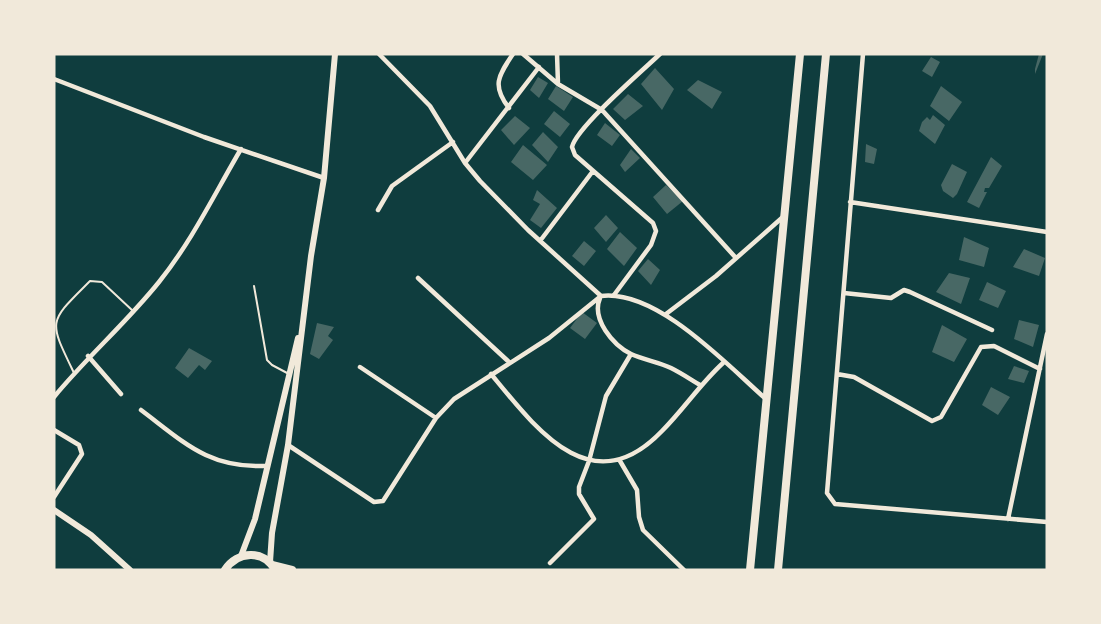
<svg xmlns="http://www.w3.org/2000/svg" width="1101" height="624" font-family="Jost,sans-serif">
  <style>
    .building { fill: #486865 }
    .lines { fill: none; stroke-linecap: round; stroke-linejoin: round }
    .service { stroke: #f1e9da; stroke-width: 2 }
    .minor { stroke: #f1e9da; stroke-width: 4.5 }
    .tertiary { stroke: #f1e9da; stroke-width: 6 }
    .primary { stroke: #f1e9da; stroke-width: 8 }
    .trunk { stroke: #f1e9da; stroke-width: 8 }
  </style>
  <rect width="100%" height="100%" fill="#0f3d3e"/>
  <path class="building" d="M1039,54H1043L1035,74V69Z
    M931,57L940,62L932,77L922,71Z
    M655,68L674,89L662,110L641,84Z
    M538,77L548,83L539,98L530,90Z
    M698,80L722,92L712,109L687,90Z
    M556,86L573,97L564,111L548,99Z
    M941,86L962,102L949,121L930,106Z
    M628,94L643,106L625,120L613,109Z
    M554,111L570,124L560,137L544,124Z
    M933,115L945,125L935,144L919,131L922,122L927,117L930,120Z
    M515,116L530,128L514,145L501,130Z
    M605,123L620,135L612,146L597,135Z
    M543,132L558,147L548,162L532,145Z
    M866,144L877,149L874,164L865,162Z
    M523,145L547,165L533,180L511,162Z
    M631,149L640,158L625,172L620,165Z
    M991,157L1002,166L989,188H985L984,192H987L979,208L967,202Z
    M952,164L967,172L957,194L953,198L943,191L941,185Z
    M666,185L683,201L667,214L653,197Z
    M537,190L557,208L541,228L530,220L540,204L533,200Z
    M606,215L618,228L606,242L594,228Z
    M620,232L637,248L624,266L607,249Z
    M964,237L989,248L984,267L959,260Z
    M584,241L596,251L584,266L572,256Z
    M1024,249L1045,258L1039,276L1013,267Z
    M648,259L660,270L651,285L638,271Z
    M949,273L970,278L961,304L936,292Z
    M987,282L1006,291L998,308L979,300Z
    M582,312L597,323L585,339L570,328Z
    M1019,320L1039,325L1033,347L1014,339Z
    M317,323L334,327L328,336L333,340L319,359L310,354Z
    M942,325L967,339L954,362L932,352Z
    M189,348L212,361L205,370L199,365L188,378L175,368Z
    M1014,366L1029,371L1024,383L1008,379Z
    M991,387L1010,397L998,415L982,405Z"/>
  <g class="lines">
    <path class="service" d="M254,286L267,360L272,365L289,374
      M74,373C48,319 48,323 90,281L102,282L133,311"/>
    <path class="minor" d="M379,54L430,106L465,163L480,181L528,230L601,296
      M523,54L558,84L602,110L736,258
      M557,54L558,84
      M863,54L827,493L835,504L1047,522
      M54,79L204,137L324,178
      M509,108C491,85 499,75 513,54
      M465,163L539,67
      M850,202L1047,232
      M378,210L392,186L453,142
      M540,241L593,171
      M418,278L509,362
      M844,293L891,298L904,290L910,292L992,330
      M614,295L651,245L656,231L653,223L575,155L572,147C576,128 643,70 660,54
      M600,298C591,319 613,345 631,354C644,360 659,362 671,368C681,373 690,379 700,385
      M666,314L716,276L784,216
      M88,356L121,394
      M360,367L436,418
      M491,374C537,430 592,504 662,431C684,409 700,384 723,363
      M837,374L854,377L932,421L941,417L981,347L994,346L1040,369
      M54,397C87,357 127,322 159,282C192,241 215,193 241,149
      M141,410C185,443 208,468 266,466
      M54,430L79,445L82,454L54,497
      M288,445L374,502L383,501L436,418L454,399L549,338L601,296C657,289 727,365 767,400
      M620,461L637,490L639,517L643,530L684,570
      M1008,519L1047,334
      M550,563L594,519L579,494V487L589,461L606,396L631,354"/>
    <path class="tertiary" d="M54,510L91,535L130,570
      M241,556L255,519L298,338
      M270,562L272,533L288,445L311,256L324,178L335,54"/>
    <path class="primary" d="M272,565L292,570
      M225,570C237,551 264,549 275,570"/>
    <path class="trunk" d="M750,570L800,54
      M778,570L826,54"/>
  </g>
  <rect width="1101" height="624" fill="none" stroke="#f1e9da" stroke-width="111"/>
</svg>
